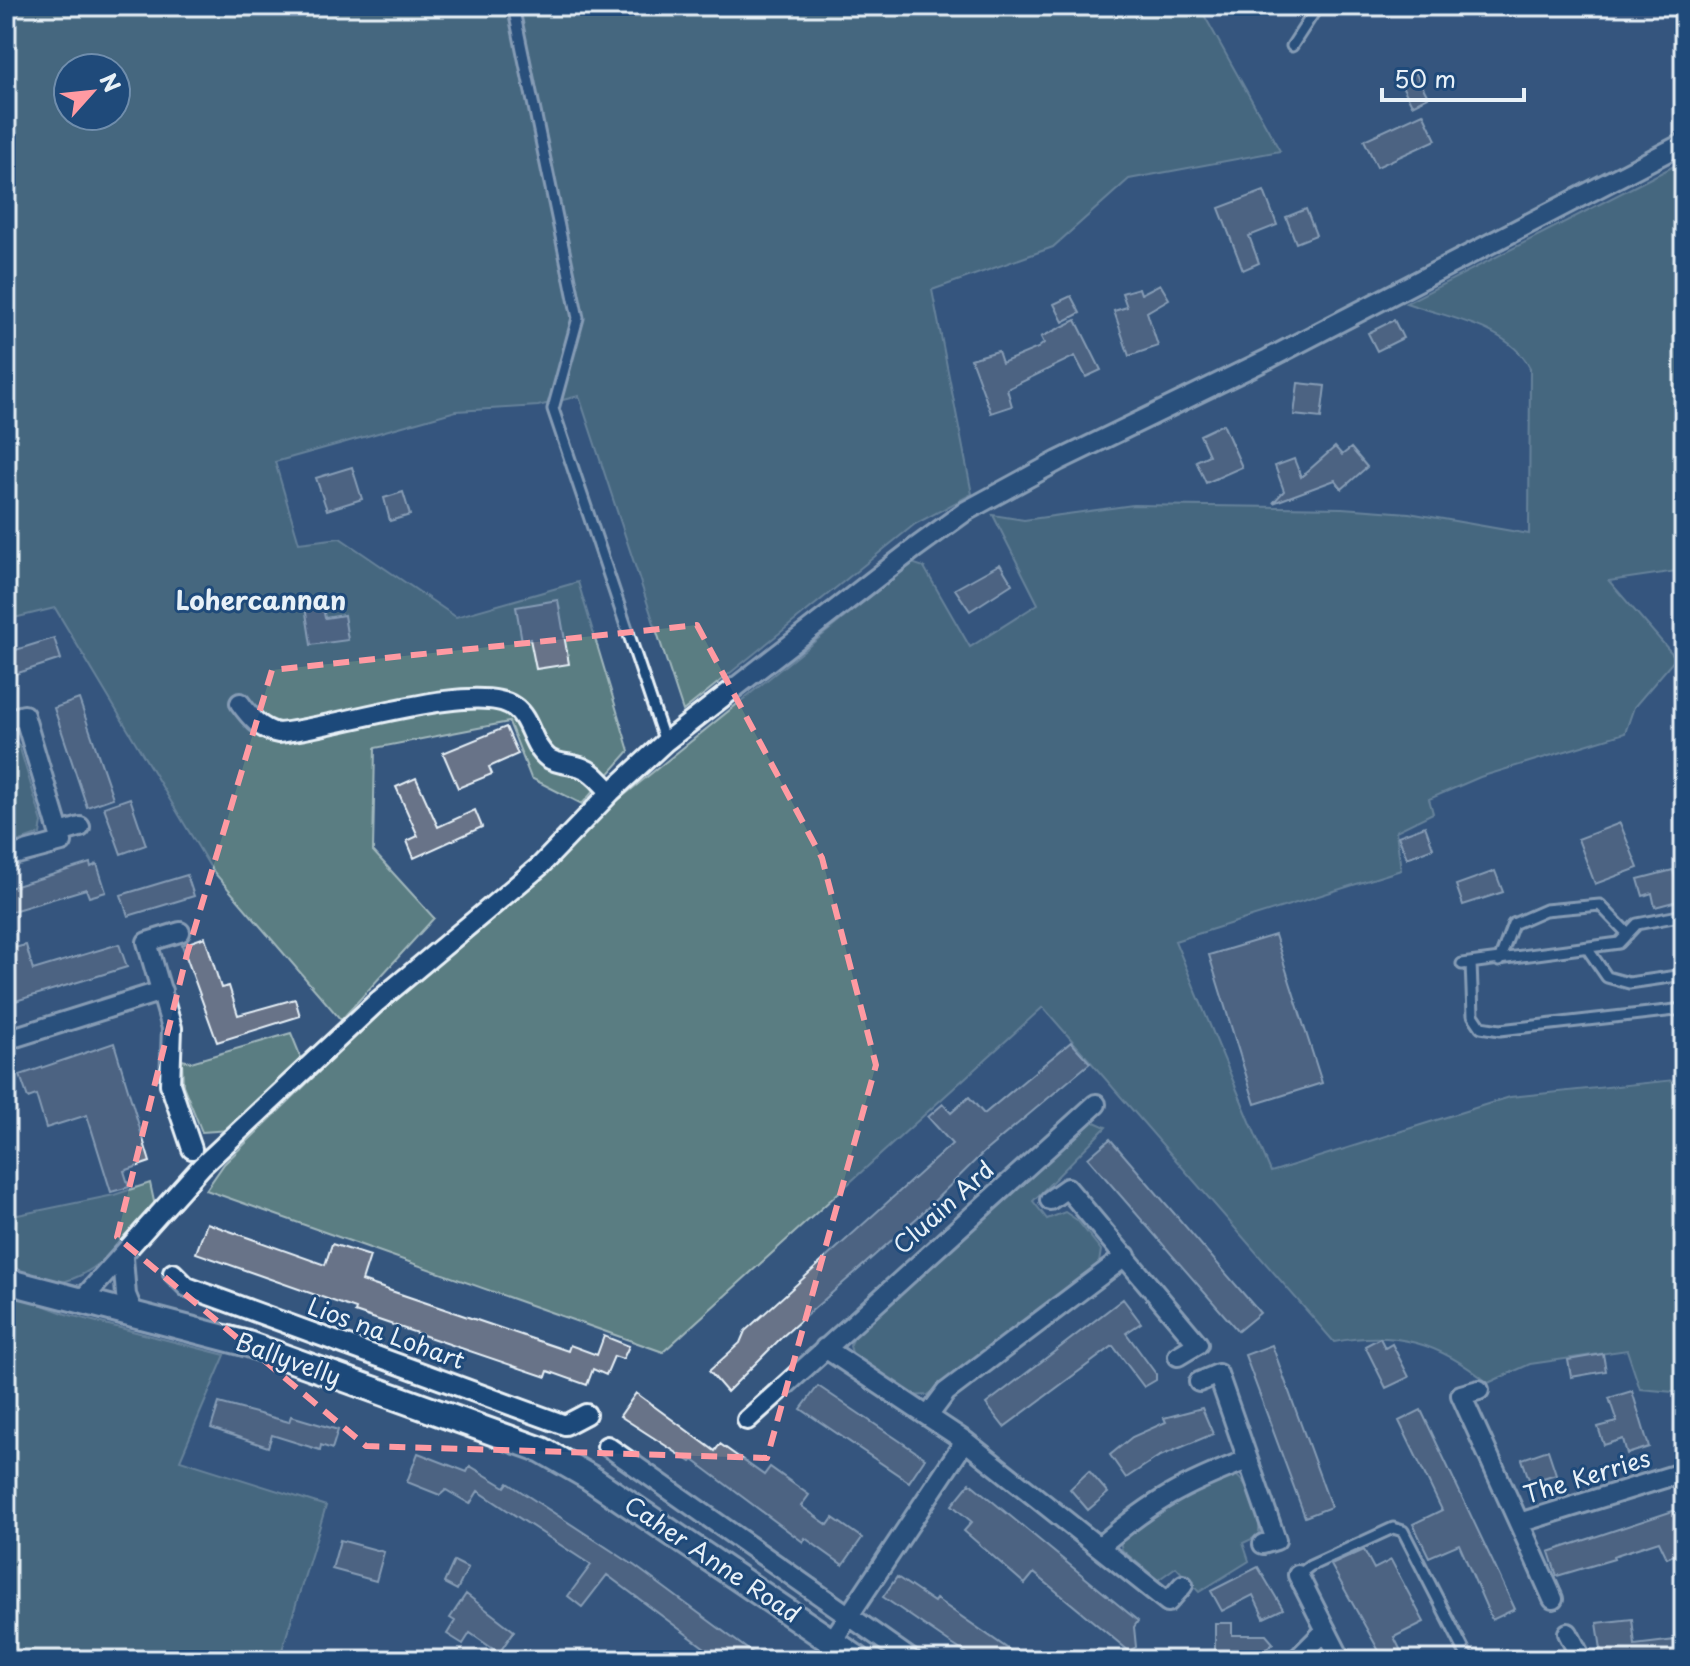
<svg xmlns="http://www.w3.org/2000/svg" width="1690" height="1666" font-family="'Playpen Sans',sans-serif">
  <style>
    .green { fill: #5a7d82; stroke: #a1b7bd; stroke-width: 2; fill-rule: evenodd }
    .building { fill: #687388; stroke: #e8f1f8; stroke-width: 2 }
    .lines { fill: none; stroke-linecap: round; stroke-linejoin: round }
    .service-casing { stroke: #e8f1f8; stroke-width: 15 }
    .minor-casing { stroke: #e8f1f8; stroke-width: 24 }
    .tertiary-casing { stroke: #e8f1f8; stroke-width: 30 }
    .service { stroke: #1f4a7a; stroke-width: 9 }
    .minor { stroke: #1f4a7a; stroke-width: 18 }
    .tertiary { stroke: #1f4a7a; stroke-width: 24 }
    .marked { fill: none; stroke: #ff9aa2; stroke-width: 6; stroke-dasharray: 16 10; stroke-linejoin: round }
    .labels { text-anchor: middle; stroke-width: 6; stroke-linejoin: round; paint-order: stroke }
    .street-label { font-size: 24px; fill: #e8f1f8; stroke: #1f4a7a }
    .neighbourhood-label { font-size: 26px; font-weight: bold; fill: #e8f1f8; stroke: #1f4a7a }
  </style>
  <rect width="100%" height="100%" fill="#35567e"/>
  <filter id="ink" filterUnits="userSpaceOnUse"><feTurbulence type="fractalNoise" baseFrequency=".0125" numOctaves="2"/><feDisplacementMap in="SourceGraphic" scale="16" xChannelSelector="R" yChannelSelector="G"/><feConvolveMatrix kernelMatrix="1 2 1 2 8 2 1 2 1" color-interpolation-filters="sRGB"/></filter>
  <g filter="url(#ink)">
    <path class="green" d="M6,6H1199L1280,151L1129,179L1053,247L932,290L972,494L915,524L683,711L579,396L538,406L456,411L275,462L299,543L340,538L456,617L578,582L629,751L582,804L531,778L509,722L375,748L373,851L434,918L341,1020L212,870L55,608L6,620ZM68,68H116V116H68Z
      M1684,161V570L1609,581L1676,658L1634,707L1625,733L1480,777L1429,799L1433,813L1396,831L1401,870L1175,941L1271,1172L1510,1097L1684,1079V1393L1640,1389L1627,1350L1530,1364L1488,1383C1440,1343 1396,1330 1334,1342L1043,1007L663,1352L206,1190L224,1164L419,975L542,877L591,822L912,563L924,567L970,647L1038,604L993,515L1024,520L1133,505L1342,508L1409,513L1529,534L1530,368C1509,326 1448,318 1406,303Z
      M6,734L19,745L42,822L40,834L6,846Z
      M291,1033L302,1060L230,1130L202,1132L183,1085L182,1060L191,1062Z
      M1090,1120L1106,1127L1033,1201L1047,1219L1065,1212L1077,1220L1101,1250L1099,1263L928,1395L909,1396L855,1362L850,1346L857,1331Z
      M150,1183L155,1206C125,1240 92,1285 41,1285C30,1285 16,1276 6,1272V1211L18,1215L114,1195Z
      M6,1291L66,1314L225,1355L180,1460L326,1506L279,1660H6Z
      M1234,1474C1248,1482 1263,1521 1258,1536L1243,1543L1249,1561L1199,1592L1176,1567L1158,1580L1122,1550L1120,1541L1124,1536L1179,1496Z"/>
    <path class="building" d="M1415,72L1428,97L1412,105L1399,80Z
      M1423,113L1436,140L1377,167L1364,140Z
      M1264,191L1277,225L1249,236L1259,263L1243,270L1219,208Z
      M1306,209L1316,235L1296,243L1286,217Z
      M1160,284L1169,299L1147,312L1158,346L1129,356L1114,311L1127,307L1122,293L1139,288L1141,294Z
      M1071,296L1080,313L1063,322L1054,304Z
      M1076,320L1101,370L1086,377L1075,356L1007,389L1012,406L991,413L971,359L998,351L1002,363L1038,348L1044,343L1041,337Z
      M1394,320L1403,338L1377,351L1368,333Z
      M1298,383L1325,386L1321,418L1294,415Z
      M1223,424L1242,467L1206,483L1196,461L1209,455L1200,435Z
      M1335,447L1342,455L1351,448L1367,467L1342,489L1335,480L1273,503L1284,491L1275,466L1294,459L1301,477Z
      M352,467L362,499L327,510L316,478Z
      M403,492L410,515L390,521L384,498Z
      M1000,564L1012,584L970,611L955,589Z
      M321,598L325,618L344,615L348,640L311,645L304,600Z
      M558,600L569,664L536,669L530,639L522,641L516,607Z
      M54,638L61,659L12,675L6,653Z
      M79,699L113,798L87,807L54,708Z
      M506,727L518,754L489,767L492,774L458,788L443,753Z
      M416,778L438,827L475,810L482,827L414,858L407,841L418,836L396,787Z
      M130,798L146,845L121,854L104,807Z
      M1620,823L1638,868L1595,884L1578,839Z
      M1425,826L1433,848L1407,858L1398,836Z
      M90,863L91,867L97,864L106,892L89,897L86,889L6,913V889Z
      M1673,870L1681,900L1655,907L1652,893L1643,896L1638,879Z
      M1495,871L1503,892L1463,905L1456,885Z
      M187,875L194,896L128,916L121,895Z
      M1275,935L1322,1083L1255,1104L1209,955Z
      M205,937L221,988L229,986L238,1015L295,999L300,1016L217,1042L182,945Z
      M119,944L127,967L9,1003L6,979L10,978L6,963L14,961L10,949L26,945L33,970Z
      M1071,1042L1090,1063L984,1152L918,1217L783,1336L727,1392L709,1371L740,1343L745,1331L952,1144L928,1117L943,1104L951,1113L969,1097L984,1114Z
      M114,1043L150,1162L124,1171L129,1187L111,1192L87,1115L46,1128L36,1095L28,1098L20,1075Z
      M1110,1139L1260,1313L1238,1331L1088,1158Z
      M207,1223L325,1265L332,1244L370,1256L362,1281L568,1351L570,1345L597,1355L604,1336L629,1346L623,1359L614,1356L606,1375L593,1369L587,1385L548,1371L546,1377L355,1312L356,1309L196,1253Z
      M1123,1299L1141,1323L1126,1333L1156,1374V1380L1144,1387L1113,1346L1004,1427L986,1404Z
      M1380,1338L1385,1348L1392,1344L1409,1377L1386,1388L1365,1346Z
      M1272,1345L1331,1507L1305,1517L1245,1355Z
      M1603,1354L1606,1371L1571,1377L1568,1360Z
      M818,1386L925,1458L909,1482L801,1409Z
      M1632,1391L1649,1447L1627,1454L1623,1439L1604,1445L1598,1427L1617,1422L1609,1398Z
      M636,1393L715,1451L720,1444L764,1475L770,1467L809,1495L801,1506L828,1525L833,1518L862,1538L843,1565L805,1538L803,1542L693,1460L691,1462L620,1416Z
      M219,1403L289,1422L291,1416L338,1430L332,1449L321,1445L320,1450L272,1435L268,1447L211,1428Z
      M1202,1408L1213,1434L1158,1457L1126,1478L1110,1455L1132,1437L1166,1422L1164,1418Z
      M1421,1410L1515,1609L1492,1620L1459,1544L1429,1557L1413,1524L1442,1510L1399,1421Z
      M1548,1450L1556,1474L1530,1482L1522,1459Z
      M418,1453L467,1472L470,1466L505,1487L508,1483L635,1566L762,1660H721L607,1575L582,1607L568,1596L591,1565L478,1491L470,1504L446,1490L440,1495L407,1482Z
      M1089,1471L1108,1493L1088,1510L1070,1489Z
      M970,1483L1138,1621L1134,1627L1136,1647L1129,1651L1034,1573L1025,1584L964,1531L972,1522L952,1505Z
      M1676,1510L1684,1530V1551L1667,1558L1659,1541L1613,1556L1614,1559L1557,1576L1549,1552Z
      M340,1540L384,1552L376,1581L332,1569Z
      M1364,1550L1374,1569L1391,1560L1424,1622L1394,1637L1401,1651L1384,1660L1331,1565Z
      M454,1561L468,1568L457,1590L444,1583Z
      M1258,1567L1283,1609L1264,1618L1253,1595L1222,1611L1211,1591Z
      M897,1577L934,1602L936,1599L1024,1660H977L950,1643L883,1597Z
      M466,1594L514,1631L499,1653L470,1633L463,1644L447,1634L455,1621L450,1618Z
      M1632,1619L1635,1645L1684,1639V1660H1595V1650L1601,1649L1597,1623Z
      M1215,1623H1232V1635H1266L1273,1643L1255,1657H1215Z"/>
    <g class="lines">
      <g class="service-casing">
        <path id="service" d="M513,6L578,318L553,409L665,742
          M1292,46L1318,6
          M1587,948L1607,977L1629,983L1684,975
          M1499,961L1513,924L1545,910L1600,905L1628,934
          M1471,963L1473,1015L1481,1027L1500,1030L1684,1009
          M1462,964L1619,943L1637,924L1684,915
          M1298,1575L1310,1566L1393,1528L1403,1531L1469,1660"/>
      </g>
      <g class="minor-casing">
        <path id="minor" d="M1684,6V7
          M240,703C250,717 261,730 278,733C328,730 477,679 514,707C531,719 531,745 548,758C558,765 572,763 583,768C594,772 602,784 611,792
          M6,720L24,715L62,842L6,857
          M60,833L80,827
          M180,932L147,942L172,1028L170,1084L192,1149
          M6,1040L162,991
          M1050,1200L1067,1188L1198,1344L1178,1356
          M123,1258L126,1295L133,1312
          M173,1273L187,1287L565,1425L586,1414
          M80,1302L202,1166L377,1002L540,866L611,792L665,742L915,548L966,511L1058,461L1268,359L1684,143
          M825,1348L965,1441L1168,1602L1183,1585
          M1199,1382L1218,1374L1276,1540L1263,1544
          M1479,1390L1461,1395L1519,1523L1684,1472
          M928,1416L946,1392L1126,1256
          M747,1420L1096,1104
          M607,1446L912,1660
          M1519,1523L1553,1599
          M1100,1546C1153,1501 1182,1485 1247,1460
          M1298,1575L1341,1660
          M1568,1633L1582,1660
          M832,1641L965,1441
          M1296,1660L1326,1630"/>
      </g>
      <g class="tertiary-casing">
        <path id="tertiary" d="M6,1281L248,1344L542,1450L589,1477L859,1660"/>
      </g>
      <use href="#service" class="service"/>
      <use href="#minor" class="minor"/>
      <use href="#tertiary" class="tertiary"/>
    </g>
  </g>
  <path d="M0 0H1690V1666H0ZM697,625L822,858L876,1065L767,1458L366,1446L117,1237L187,954L272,670Z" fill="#35567e" fill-opacity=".55" fill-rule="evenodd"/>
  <path class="marked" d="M697,625L822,858L876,1065L767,1458L366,1446L117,1237L187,954L272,670Z"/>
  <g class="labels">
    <g class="street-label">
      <text transform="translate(944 1208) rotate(-42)" y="8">Cluain Ard</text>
      <text transform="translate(386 1334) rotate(20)" y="8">Lios na Lohart</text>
      <text transform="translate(288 1360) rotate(20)" y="8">Ballyvelly</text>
      <text transform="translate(1587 1477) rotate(-17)" y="8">The Kerries</text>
      <text transform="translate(712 1560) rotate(34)" y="8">Caher Anne Road</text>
    </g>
    <g class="neighbourhood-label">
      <text x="261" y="610">Lohercannan</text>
    </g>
  </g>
  <rect width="1690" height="1666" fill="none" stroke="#1f4a7a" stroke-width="32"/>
  <rect x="16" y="16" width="1658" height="1634" fill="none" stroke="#e8f1f8" stroke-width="3" filter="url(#ink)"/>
  <g transform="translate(92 92) rotate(63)"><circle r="38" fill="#1f4a7a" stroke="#6f8dac" stroke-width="2"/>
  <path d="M0-6L14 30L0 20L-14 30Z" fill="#ff9aa2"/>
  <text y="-12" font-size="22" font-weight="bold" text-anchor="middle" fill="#e8f1f8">N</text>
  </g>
  <path d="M1382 88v12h142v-12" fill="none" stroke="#e8f1f8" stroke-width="4"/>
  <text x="1394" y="88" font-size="24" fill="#e8f1f8" stroke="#1f4a7a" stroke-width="6" paint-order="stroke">50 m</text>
</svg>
